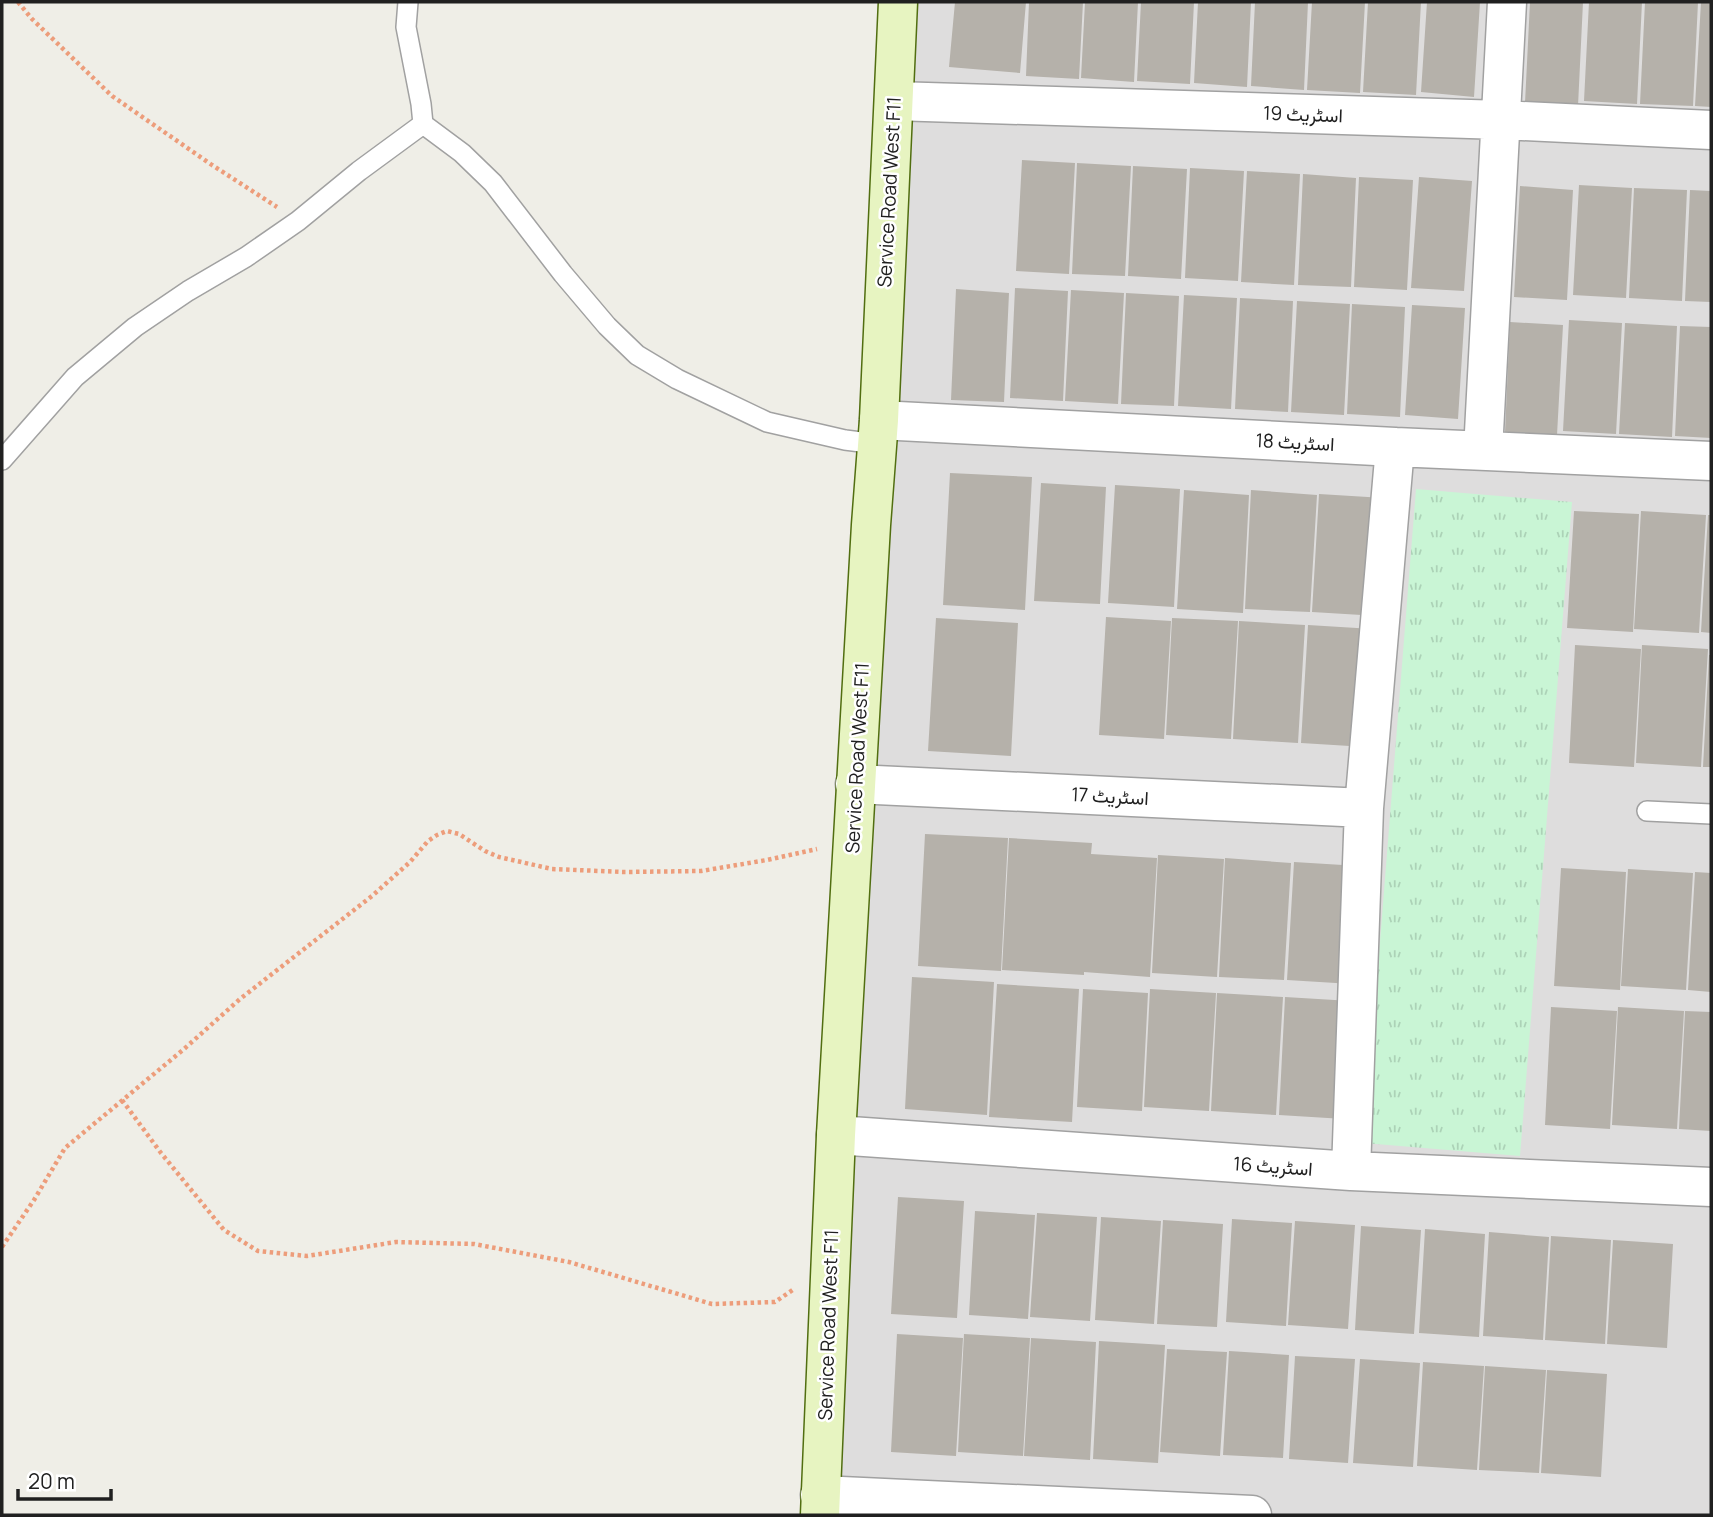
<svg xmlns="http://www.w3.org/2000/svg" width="1713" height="1517" font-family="Manrope,Vazirmatn,sans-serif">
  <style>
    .residential { fill: #dedddd }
    .park { fill: url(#park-tufts) }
    .building { fill: #b5b1aa }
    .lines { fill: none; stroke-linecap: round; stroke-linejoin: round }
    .lane-casing { stroke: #a1a1a1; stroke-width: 22 }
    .street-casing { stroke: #a1a1a1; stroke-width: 41 }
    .secondary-casing { stroke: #516e10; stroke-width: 41 }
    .path { stroke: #ed9d7b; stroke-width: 4.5; stroke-dasharray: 3.5 3.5; stroke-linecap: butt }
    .lane { stroke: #fff; stroke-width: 19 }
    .street { stroke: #fff; stroke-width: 38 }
    .secondary { stroke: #e7f4c1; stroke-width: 38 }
    .labels { text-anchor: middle; stroke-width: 5; stroke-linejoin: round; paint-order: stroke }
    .street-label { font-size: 19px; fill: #202020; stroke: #fff }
  </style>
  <defs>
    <pattern id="park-tufts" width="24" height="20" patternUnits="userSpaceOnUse" patternTransform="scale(1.75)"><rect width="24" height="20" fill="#c9f5d5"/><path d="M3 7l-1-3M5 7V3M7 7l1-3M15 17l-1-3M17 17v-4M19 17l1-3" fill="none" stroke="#acd2b7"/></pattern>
  </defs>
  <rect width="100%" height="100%" fill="#efeee7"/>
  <path class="residential" d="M900,2H1711V1515H825Z"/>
  <path class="park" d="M1416,489L1572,502L1520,1156L1364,1143Z"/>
  <path class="building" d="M955,2H1026L1020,73L949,67Z
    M1029,2H1083L1079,79L1026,76Z
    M1085,2H1138L1134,82L1081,78Z
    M1141,2H1194L1190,84L1137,81Z
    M1198,2H1251L1247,87L1194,83Z
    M1255,2H1308L1304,90L1251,86Z
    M1312,2H1365L1360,93L1307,90Z
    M1368,2H1421L1416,95L1363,92Z
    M1427,2H1480L1474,97L1421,92Z
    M1530,2H1583L1578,106L1525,103Z
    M1589,2H1642L1637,104L1584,101Z
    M1645,2H1698L1693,106L1640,104Z
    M1701,2H1711V107L1695,106Z
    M1022,160L1075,163L1069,274L1016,271Z
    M1077,163L1131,166L1125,276L1072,274Z
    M1133,166L1187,169L1181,279L1128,276Z
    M1190,168L1244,171L1238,281L1185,278Z
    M1247,171L1300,174L1294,285L1241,282Z
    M1303,174L1356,178L1351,287L1298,285Z
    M1359,177L1413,180L1407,290L1354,287Z
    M1419,177L1472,181L1464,291L1411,288Z
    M1579,185L1632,188L1626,298L1573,295Z
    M1520,186L1573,190L1567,300L1514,297Z
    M1634,188L1687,190L1682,301L1629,298Z
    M1690,190L1711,191V302L1685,301Z
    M1015,288L1068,291L1063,401L1010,398Z
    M956,289L1009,293L1004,402L951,400Z
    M1071,290L1124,293L1118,404L1065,401Z
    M1126,293L1179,296L1174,406L1121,404Z
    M1184,295L1237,298L1231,409L1178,406Z
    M1240,298L1293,301L1288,412L1235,409Z
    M1297,301L1350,304L1344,415L1291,412Z
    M1352,304L1405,307L1400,417L1347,414Z
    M1412,305L1465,308L1458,419L1405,415Z
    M1569,320L1622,323L1616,434L1563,431Z
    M1510,322L1563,325L1557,435L1505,432Z
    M1625,323L1677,326L1672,437L1619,434Z
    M1680,326L1711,327V438L1675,436Z
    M950,473L1032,477L1025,610L943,605Z
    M1041,483L1106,487L1100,604L1034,601Z
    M1115,485L1180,489L1174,607L1108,603Z
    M1184,490L1249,495L1243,613L1177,609Z
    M1251,490L1317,495L1310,612L1245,609Z
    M1319,494L1384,498L1378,616L1312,612Z
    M1574,511L1639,514L1633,632L1567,628Z
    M1641,511L1706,515L1699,633L1634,629Z
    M1708,515H1711V633L1701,632Z
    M1106,617L1171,621L1164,739L1099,735Z
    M936,618L1018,623L1011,756L928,751Z
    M1172,618L1238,621L1231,739L1166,735Z
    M1239,621L1305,625L1298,743L1233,739Z
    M1308,625L1373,629L1366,747L1301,743Z
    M1575,645L1641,649L1634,767L1569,763Z
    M1642,645L1708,649L1701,767L1636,763Z
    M1709,655H1711V767H1703Z
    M925,834L1008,838L1001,971L918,966Z
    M1009,838L1092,843L1091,854L1157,858L1150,977L1084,972V975L1002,970Z
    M1158,855L1224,859L1217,977L1152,973Z
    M1225,858L1291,863L1284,980L1219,977Z
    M1294,862L1359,866L1352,984L1287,980Z
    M1561,868L1626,872L1620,990L1554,986Z
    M1628,869L1693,873L1686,990L1621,986Z
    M1695,872L1711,873V992L1688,990Z
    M912,977L994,982L987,1115L905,1109Z
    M997,984L1079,989L1072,1122L989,1117Z
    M1083,989L1148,993L1142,1111L1077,1107Z
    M1150,989L1216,993L1209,1111L1144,1107Z
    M1217,993L1283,997L1276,1115L1211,1111Z
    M1285,997L1351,1001L1344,1119L1279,1115Z
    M1551,1007L1617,1011L1610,1129L1545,1125Z
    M1618,1007L1684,1011L1677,1129L1612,1125Z
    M1685,1011L1711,1012V1131L1679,1129Z
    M898,1197L964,1201L957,1318L891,1314Z
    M975,1211L1035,1215L1028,1319L969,1315Z
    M1037,1213L1097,1217L1090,1321L1030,1317Z
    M1101,1217L1161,1221L1154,1324L1095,1320Z
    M1232,1219L1292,1223L1286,1326L1226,1322Z
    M1163,1220L1223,1224L1217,1327L1157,1324Z
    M1295,1221L1355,1225L1348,1329L1288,1325Z
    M1361,1226L1421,1230L1414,1334L1355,1330Z
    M1425,1229L1485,1234L1479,1337L1419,1333Z
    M1489,1232L1549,1237L1543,1340L1483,1336Z
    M1551,1236L1611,1240L1605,1344L1545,1340Z
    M1613,1240L1673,1244L1667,1348L1607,1344Z
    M897,1334L963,1338L956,1456L891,1452Z
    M964,1334L1030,1338L1023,1456L958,1452Z
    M1031,1338L1096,1342L1090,1460L1024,1456Z
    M1099,1341L1165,1345L1158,1463L1093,1459Z
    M1167,1349L1227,1352L1220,1456L1160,1452Z
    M1229,1351L1289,1355L1283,1458L1223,1455Z
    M1295,1356L1355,1359L1348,1463L1289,1459Z
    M1360,1359L1420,1363L1413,1467L1353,1463Z
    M1423,1362L1484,1366L1477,1470L1417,1466Z
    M1485,1366L1546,1370L1539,1473L1479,1470Z
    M1547,1370L1607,1374L1601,1477L1541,1473Z"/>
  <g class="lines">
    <g class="lane-casing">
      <path id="lane" d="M408,2L406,27L421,104L423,124
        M2,460L75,377L135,327L188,291L246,257L298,221L359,171L423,124L462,153L493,183L563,274L607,326L637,355L677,379L767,422L845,440L877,444
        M1647,811L1711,814"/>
    </g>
    <g class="street-casing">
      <path id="street" d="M894,101L1502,120L1711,130
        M879,420L1395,447L1711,461
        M1483,451L1507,2
        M855,784L1364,808
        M836,1135L1351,1171L1711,1187
        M1351,1171L1364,808L1395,447
        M820,1495L1252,1515"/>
    </g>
    <g class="secondary-casing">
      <path id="secondary" d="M820,1515L836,1135L871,525L879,420L898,2"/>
    </g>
    <path class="path" d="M18,2L32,19L112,96L212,165L277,207
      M122,1100L161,1153L224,1230L258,1251L307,1256L396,1242L474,1244L569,1262L712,1304L775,1302L794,1289
      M2,1247L34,1200L65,1148L184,1049L240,999L372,896L410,862L428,841L437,835L447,831L459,834L485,851L499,857L552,869L624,872L701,871L767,860L817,849"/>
    <use href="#lane" class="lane"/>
    <use href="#street" class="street"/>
    <use href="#secondary" class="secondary"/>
  </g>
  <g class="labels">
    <g class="street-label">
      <text transform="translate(1303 114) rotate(2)" y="7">اسٹریٹ 19</text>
      <text transform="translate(889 192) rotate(-87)" y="7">Service Road West F11</text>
      <text transform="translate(1295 442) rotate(3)" y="7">اسٹریٹ 18</text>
      <text transform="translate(857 758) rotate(-87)" y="7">Service Road West F11</text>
      <text transform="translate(1110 796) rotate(3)" y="7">اسٹریٹ 17</text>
      <text transform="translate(1273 1166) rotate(4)" y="7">اسٹریٹ 16</text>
      <text transform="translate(828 1325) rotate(-88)" y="7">Service Road West F11</text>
    </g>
  </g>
  <rect width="1713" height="1517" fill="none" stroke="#202020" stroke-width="7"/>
  <path d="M18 1489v10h93v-10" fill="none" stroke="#202020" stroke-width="3.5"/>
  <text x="28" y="1489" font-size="21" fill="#202020" stroke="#ffffff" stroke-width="5" paint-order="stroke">20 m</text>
</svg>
